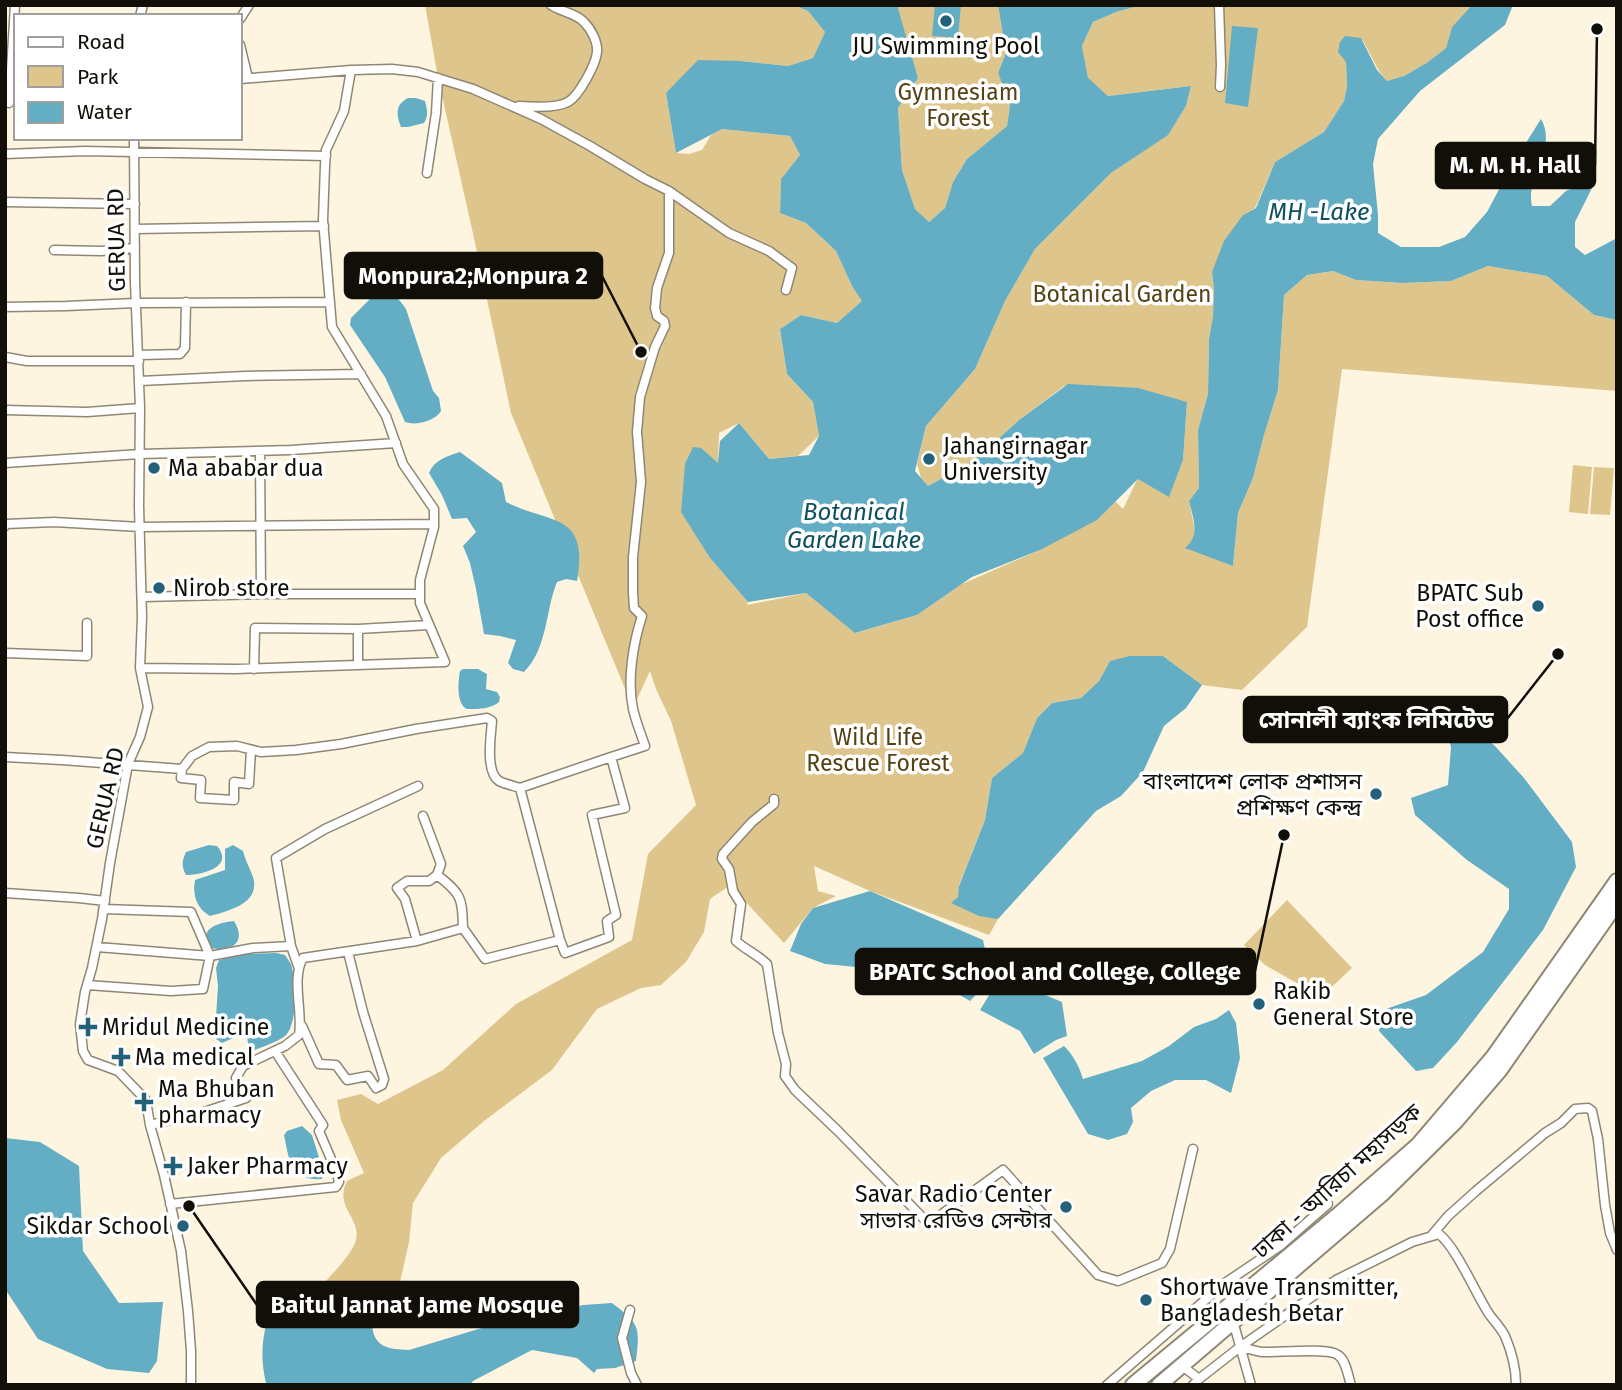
<svg xmlns="http://www.w3.org/2000/svg" width="1622" height="1390" font-family="'Fira Sans','Noto Sans Bengali',sans-serif">
  <style>
    .green { fill: #dec58c }
    .water { fill: #63aec5 }
    .lines { fill: none; stroke-linecap: round; stroke-linejoin: round }
    .street-casing { stroke: #8f8775; stroke-width: 11 }
    .highway-casing { stroke: #8f8775; stroke-width: 18 }
    .street { stroke: #fff; stroke-width: 8 }
    .highway { stroke: #fff; stroke-width: 14 }
    .poi-dot { fill: #236178; stroke: #fff; stroke-width: 2.5 }
    .labels { text-anchor: middle; stroke-width: 7; stroke-linejoin: round; paint-order: stroke }
    .poi-label { font-size: 23px; fill: #110f08; stroke: #fff; text-anchor: start }
    .park-label { font-size: 23px; fill: #554214; stroke: #fff }
    .street-label { font-size: 23px; fill: #110f08; stroke: #fff }
    .water-label { font-size: 24px; font-style: italic; fill: #0e4f60; stroke: #fff }
    .leader { fill: none; stroke: #110f08; stroke-width: 2.5 }
    .callout-dot { fill: #110f08; stroke: #fff; stroke-width: 2.5 }
    .callout { fill: #110f08; stroke: #110f08; stroke-width: 2.5 }
    .callout-label { font-size: 24px; text-anchor: middle; font-weight: bold; fill: #fff }
  </style>
  <rect width="100%" height="100%" fill="#fef5e1"/>
  <path class="green" d="M425,5H794L808,11L825,32L813,58L788,66L741,61L666,93L676,153L689,154L702,150L711,135L722,129L790,136L800,155L781,179L780,213L806,223L836,251L852,286L863,301L837,323L801,315L780,329L787,374L813,402L819,436L798,456L769,459L739,423L719,433L718,463L710,558L748,602L747,605L806,593L856,633L917,615L962,584L1040,550L1115,501L1123,509L1138,478L1169,496L1183,460L1187,402L1064,386L1019,420L974,461L928,486L921,478L917,464L926,426L975,369L1005,301L1035,249L1111,173L1168,134L1186,106L1191,86L1108,96L1088,79L1082,46L1093,22L1116,12L1142,5H1472L1452,27L1446,48L1428,62L1402,77L1387,81C1375,68 1371,53 1361,38L1346,62L1347,86L1344,101L1324,132L1275,162L1255,208L1243,215L1212,272L1214,289L1213,316L1209,339L1208,394L1198,430L1199,488L1189,501L1195,530L1193,542L1233,566L1238,513L1253,478L1264,435L1278,390L1284,295L1307,275L1333,271L1356,280L1402,283L1451,281L1488,266L1547,276L1594,315L1617,320V391L1342,369L1307,627L1242,690L1202,685L1163,656L1110,661L1099,681L1081,698L1052,703L1037,718L1023,753L992,778L985,820L959,885V897L998,919L989,935L870,891L814,866L818,891L836,896L813,908L784,943L743,899L726,888L710,899L704,932L686,962L661,985L641,988L597,1009L552,1070L484,1121L441,1158L413,1203L409,1242L400,1282L378,1323L324,1283C335,1271 348,1258 355,1243C364,1219 333,1208 347,1181L364,1173L341,1120L337,1100L361,1094L378,1104L443,1070L516,1004L632,940L648,854L696,805L671,721L656,689L650,671L633,708L511,413L474,238L438,78Z
    M896,5H998L1006,53L998,73L1010,105L1007,126L967,159L953,182L945,208L929,222L915,209L902,170L898,108L918,78Z
    M1573,465L1592,467L1588,514L1569,512Z
    M1594,467L1614,468L1610,515L1590,514Z
    M1287,900L1352,968L1321,997L1265,965L1244,945Z"/>
  <path class="water" d="M794,5H897L918,78L898,108L902,170L915,209L929,222L945,208L953,182L967,159L1007,126L1010,105L998,73L1006,53L998,5H1142L1116,12L1093,22L1082,46L1088,78L1108,96L1191,86L1186,106L1168,135L1111,173L1035,249L1005,301L975,369L926,426L915,471L928,486L974,461L1019,420L1068,384L1138,388L1187,402L1183,460L1169,497L1138,479L1097,520L1040,550L972,577L917,615L855,633L806,593L748,602L710,558L681,512L685,464L693,447L701,448L718,463L720,441L739,423L769,459L809,455L819,436L813,402L787,374L780,329L801,315L837,323L862,301L852,286L836,251L806,223L780,213L781,179L800,155L790,136L722,129L676,153L666,93L698,60L741,61L788,66L813,58L825,32L808,11Z
    M935,5H961L958,38L932,36Z
    M1472,5H1513L1505,25L1420,91L1378,139L1373,164L1378,215V233L1401,247H1439L1465,237L1487,212L1512,165L1541,119C1558,147 1525,178 1532,206H1550L1566,191L1592,180V188L1575,222V247L1585,255L1617,238V320L1594,315L1547,276L1488,266L1451,281L1402,283L1356,280L1333,271L1307,275L1284,295L1278,390L1264,435L1253,478L1238,513L1233,566L1185,548C1201,535 1193,519 1189,501L1199,488L1198,430L1208,394L1209,339L1213,316L1214,289L1212,272L1224,241L1243,215L1256,208L1275,162L1324,132L1344,101L1347,86L1346,62L1338,52L1340,42L1345,36L1361,38L1377,70L1387,81L1404,76L1428,62L1446,48L1452,27Z
    M1232,26L1258,28L1248,107L1225,103Z
    M408,98H416L425,101C427,110 429,115 424,123L408,127H401C396,114 395,105 408,98Z
    M385,292C396,295 400,300 406,309L433,391L439,398L441,411C435,421 416,426 405,422L385,377L350,325L351,318L372,297Z
    M460,452L502,483L506,502C551,525 589,511 577,581L566,579L557,582C545,611 548,648 524,672L513,669L508,663L516,640L500,636L484,634L476,589L470,563L463,546L476,532L467,518L452,519L442,495L429,473C434,460 447,456 460,452Z
    M1130,656H1163L1202,685L1186,708L1164,726L1143,772L1121,796L1096,811L998,919L979,916L951,903L958,897L959,886L985,820L992,778L1023,753L1037,718L1052,703L1081,698L1099,681L1110,661Z
    M463,669H478L487,674L486,689L497,692L500,697L499,702C493,707 486,708 478,709C476,709 469,709 467,709C456,704 458,681 460,671Z
    M1454,721L1475,728L1495,746L1524,778L1572,842L1576,867L1543,930L1457,1042L1433,1068L1416,1071L1379,1031L1383,1010L1426,995L1483,952L1509,909V889L1467,860L1415,815L1411,798L1448,785L1451,747L1445,726Z
    M209,845L217,846C235,867 202,875 186,875C181,866 182,861 186,852Z
    M233,845L243,851C245,860 250,868 253,877C261,903 229,911 210,916C197,909 192,895 195,880L225,870V849Z
    M870,891L983,940L990,973L988,982L970,1001L934,980L878,957L856,967L825,964L790,951L801,924L813,908Z
    M234,921C243,935 240,948 221,949C218,949 213,949 210,947C207,945 206,941 206,937C206,925 225,922 234,921Z
    M276,953L285,955C286,956 290,963 291,964C296,980 298,1025 285,1036C276,1043 263,1046 253,1051L249,1049L247,1037L244,1034L240,1035L222,1043L216,1039L215,1032L218,986L216,968L219,960L244,954Z
    M999,979L1017,983L1062,1002L1067,1036L1056,1040L1034,1054L1020,1031L980,1010Z
    M1229,1010L1236,1023L1240,1058L1231,1093L1206,1080H1175L1151,1091L1131,1108L1133,1122L1127,1134L1108,1140L1088,1134L1043,1058L1064,1046C1074,1056 1079,1066 1083,1079L1142,1061L1169,1046L1194,1027L1216,1019Z
    M302,1126L312,1135L323,1170L322,1179C290,1181 289,1159 284,1135L287,1131Z
    M5,1138L40,1142L79,1166L83,1251L119,1303L163,1302L157,1361L149,1373L107,1369L38,1339L5,1289Z
    M316,1292L372,1325C374,1348 389,1349 409,1350L528,1314L543,1315L583,1305L612,1303C640,1324 640,1327 636,1361L615,1368L597,1369L594,1373L577,1358L532,1350L473,1381L470,1385H268L266,1383C259,1354 263,1332 272,1304L274,1301Z"/>
  <g class="lines">
    <g class="street-casing">
      <path id="street" d="M1219,5L1221,65L1220,87
        M140,16L143,5
        M240,19L249,5
        M240,45L248,78
        M240,79L351,70L392,69L418,72L473,89L541,119L590,146L645,179L669,191L729,233L769,251L792,268L786,290
        M9,103L15,5
        M519,106C532,107 557,108 568,102C579,96 596,64 597,52C598,42 591,29 584,22C576,13 561,12 551,5
        M134,138L135,282L140,408L139,506L142,617L140,668L148,707L140,737L128,764L110,863L102,919L92,968L85,992L80,1024L83,1051L88,1060L118,1071L146,1100L150,1125L164,1175L181,1251L188,1311L191,1351V1385
        M5,154L85,151L326,156
        M427,173L436,113L438,78
        M5,202L135,204
        M135,229L324,226
        M54,250L101,251L135,248
        M5,307L66,306L136,303L330,302
        M139,355L180,354L185,348L186,302
        M5,357L27,361H139
        M140,381L245,376L361,374
        M5,410L87,412L140,408
        M260,451L261,594H420
        M5,463L140,454L291,450L396,443
        M5,526L6,524L54,522L140,527L434,524
        M142,597L261,594
        M5,653L87,656V623
        M358,665V629L429,625
        M140,668L236,669L445,662L420,603V580L434,527V509L403,464L386,416L332,327L323,220L325,166L326,150L344,111L351,70
        M254,669L255,628L358,629
        M5,757L62,760L182,769L192,756L209,747L237,746L261,752L296,750L341,744L416,729L487,718L492,721C491,735 485,772 499,781C505,784 514,786 520,788L560,940L485,959L463,928L417,941L303,958C291,978 303,1012 299,1035L285,1046L243,1066L236,1078L246,1098L207,1111L150,1125
        M182,769L181,778L201,780L200,798L234,800V782L249,784L251,750
        M520,788L611,757
        M774,799V804L752,822L723,854L722,859L729,869L733,891L741,904L736,941C746,950 758,955 767,964L778,1033L786,1064L785,1076L795,1090L838,1131L925,1220L931,1222L1003,1170L1098,1275L1118,1281L1162,1263L1170,1249L1193,1149
        M437,875C462,894 462,898 463,928
        M5,893L79,898L105,901
        M560,940L565,953L609,937L607,921L616,915L592,815L625,808L611,757L645,746C641,734 636,722 633,709C627,680 633,644 642,616L634,608L633,593V557L641,482L637,432L640,397L655,347L665,326L664,321L657,316L655,308L657,288L669,253V191
        M417,941L405,899L397,888L407,881H429L437,875L441,864L423,816
        M291,946L276,858L325,829L418,786
        M97,947L210,956L191,912L104,909
        M87,985L171,991L203,989L210,956L253,948L291,946L298,966
        M302,1026L319,1064L336,1065L347,1080L368,1076L376,1088L382,1085L384,1079L363,1012L348,952
        M170,1204L336,1187L339,1182L337,1173L319,1131L323,1125L275,1051
        M1432,1235L1448,1216L1476,1191L1545,1133L1561,1123L1575,1109L1588,1108L1592,1111L1598,1139L1605,1205L1610,1233L1617,1250
        M630,1310L622,1338L631,1373L637,1385
        M1233,1321L1251,1385
        M1240,1347C1248,1348 1254,1351 1262,1352C1277,1353 1328,1347 1338,1355C1346,1360 1348,1376 1351,1385
        M1181,1365L1199,1379L1193,1385
        M1199,1379L1240,1347L1336,1280L1412,1242L1439,1234C1456,1247 1476,1294 1489,1314C1494,1321 1501,1328 1505,1336C1511,1350 1516,1369 1516,1385
        M1107,1385L1225,1283L1280,1246L1328,1204"/>
    </g>
    <g class="highway-casing">
      <path id="highway" d="M1133,1385L1337,1216L1418,1145L1494,1056L1617,881
        M1159,1385L1382,1194L1456,1121L1499,1071L1617,903"/>
    </g>
    <use href="#street" class="street"/>
    <use href="#highway" class="highway"/>
  </g>
  <g class="poi-dot">
    <circle cx="946" cy="21" r="7"/>
    <circle cx="929" cy="459" r="7"/>
    <circle cx="154" cy="468" r="7"/>
    <circle cx="159" cy="588" r="7"/>
    <circle cx="1538" cy="606" r="7"/>
    <circle cx="1376" cy="794" r="7"/>
    <circle cx="1259" cy="1004" r="7"/>
    <path d="M84.5 1016.5h7v7h7v7h-7v7h-7v-7h-7v-7h7z"/>
    <path d="M117.5 1046.5h7v7h7v7h-7v7h-7v-7h-7v-7h7z"/>
    <path d="M140.5 1091.5h7v7h7v7h-7v7h-7v-7h-7v-7h7z"/>
    <path d="M169.5 1155.5h7v7h7v7h-7v7h-7v-7h-7v-7h7z"/>
    <circle cx="1066" cy="1207" r="7"/>
    <circle cx="183" cy="1226" r="7"/>
    <circle cx="1146" cy="1300" r="7"/>
  </g>
  <g class="labels">
    <g class="poi-label">
      <text x="946" y="54" text-anchor="middle">JU Swimming Pool</text>
      <text x="943" y="454">Jahangirnagar<tspan x="943" dy="26">University</tspan></text>
      <text x="168" y="476">Ma ababar dua</text>
      <text x="173" y="596">Nirob store</text>
      <text x="1524" y="601" text-anchor="end">BPATC Sub<tspan x="1524" dy="26">Post office</tspan></text>
      <text x="1362" y="789" text-anchor="end">বাংলাদেশ লোক প্রশাসন<tspan x="1362" dy="26">প্রশিক্ষণ কেন্দ্র</tspan></text>
      <text x="1273" y="999">Rakib<tspan x="1273" dy="26">General Store</tspan></text>
      <text x="102" y="1035">Mridul Medicine</text>
      <text x="135" y="1065">Ma medical</text>
      <text x="158" y="1097">Ma Bhuban<tspan x="158" dy="26">pharmacy</tspan></text>
      <text x="187" y="1174">Jaker Pharmacy</text>
      <text x="1052" y="1202" text-anchor="end">Savar Radio Center<tspan x="1052" dy="26">সাভার রেডিও সেন্টার</tspan></text>
      <text x="169" y="1234" text-anchor="end">Sikdar School</text>
      <text x="1160" y="1295">Shortwave Transmitter,<tspan x="1160" dy="26">Bangladesh Betar</tspan></text>
    </g>
    <g class="park-label">
      <text x="958" y="100">Gymnesiam<tspan x="958" dy="26">Forest</tspan></text>
      <text x="1122" y="302">Botanical Garden</text>
      <text x="878" y="745">Wild Life<tspan x="878" dy="26">Rescue Forest</tspan></text>
    </g>
    <g class="street-label">
      <text transform="translate(116 240) rotate(-91)" y="8">GERUA RD</text>
      <text transform="translate(105 798) rotate(-77)" y="8">GERUA RD</text>
      <text transform="translate(1337 1181) rotate(-42)" y="8">ঢাকা - আরিচা মহাসড়ক</text>
    </g>
    <g class="water-label">
      <text x="1319" y="220">MH -Lake</text>
      <text x="854" y="520">Botanical<tspan x="854" dy="28">Garden Lake</tspan></text>
    </g>
  </g>
  <path class="leader" d="M1597 29L1595 165M641 352L602 276M1558 654L1507 719M1284 835L1255 971M189 1206L257 1305"/>
  <g class="callout-dot">
    <circle cx="1597" cy="29" r="7"/>
    <circle cx="641" cy="352" r="7"/>
    <circle cx="1558" cy="654" r="7"/>
    <circle cx="1284" cy="835" r="7"/>
    <circle cx="189" cy="1206" r="7"/>
  </g>
  <g class="callout">
    <rect x="1436" y="143" width="159" height="45" rx="7"/>
    <rect x="345" y="253" width="257" height="45" rx="7"/>
    <rect x="1244" y="697" width="263" height="45" rx="7"/>
    <rect x="856" y="949" width="399" height="45" rx="7"/>
    <rect x="257" y="1282" width="321" height="45" rx="7"/>
  </g>
  <g class="callout-label">
    <text x="1515" y="173">M. M. H. Hall</text>
    <text x="473" y="284">Monpura2;Monpura 2</text>
    <text x="1376" y="728">সোনালী ব্যাংক লিমিটেড</text>
    <text x="1055" y="980">BPATC School and College, College</text>
    <text x="417" y="1313">Baitul Jannat Jame Mosque</text>
  </g>
  <rect width="1622" height="1390" fill="none" stroke="#110f08" stroke-width="14"/>
  <rect x="14" y="14" width="228" height="126" fill="#ffffff" stroke="#a09f9c" stroke-width="2"/>
  <rect x="28" y="37" width="35" height="10" fill="#ffffff" stroke="#a09f9c" stroke-width="2"/>
  <text x="77" y="49" font-size="21" fill="#110f08">Road</text>
  <rect x="28" y="66" width="35" height="21" fill="#dec58c" stroke="#a09f9c" stroke-width="2"/>
  <text x="77" y="84" font-size="21" fill="#110f08">Park</text>
  <rect x="28" y="102" width="35" height="21" fill="#63aec5" stroke="#a09f9c" stroke-width="2"/>
  <text x="77" y="119" font-size="21" fill="#110f08">Water</text>
</svg>
